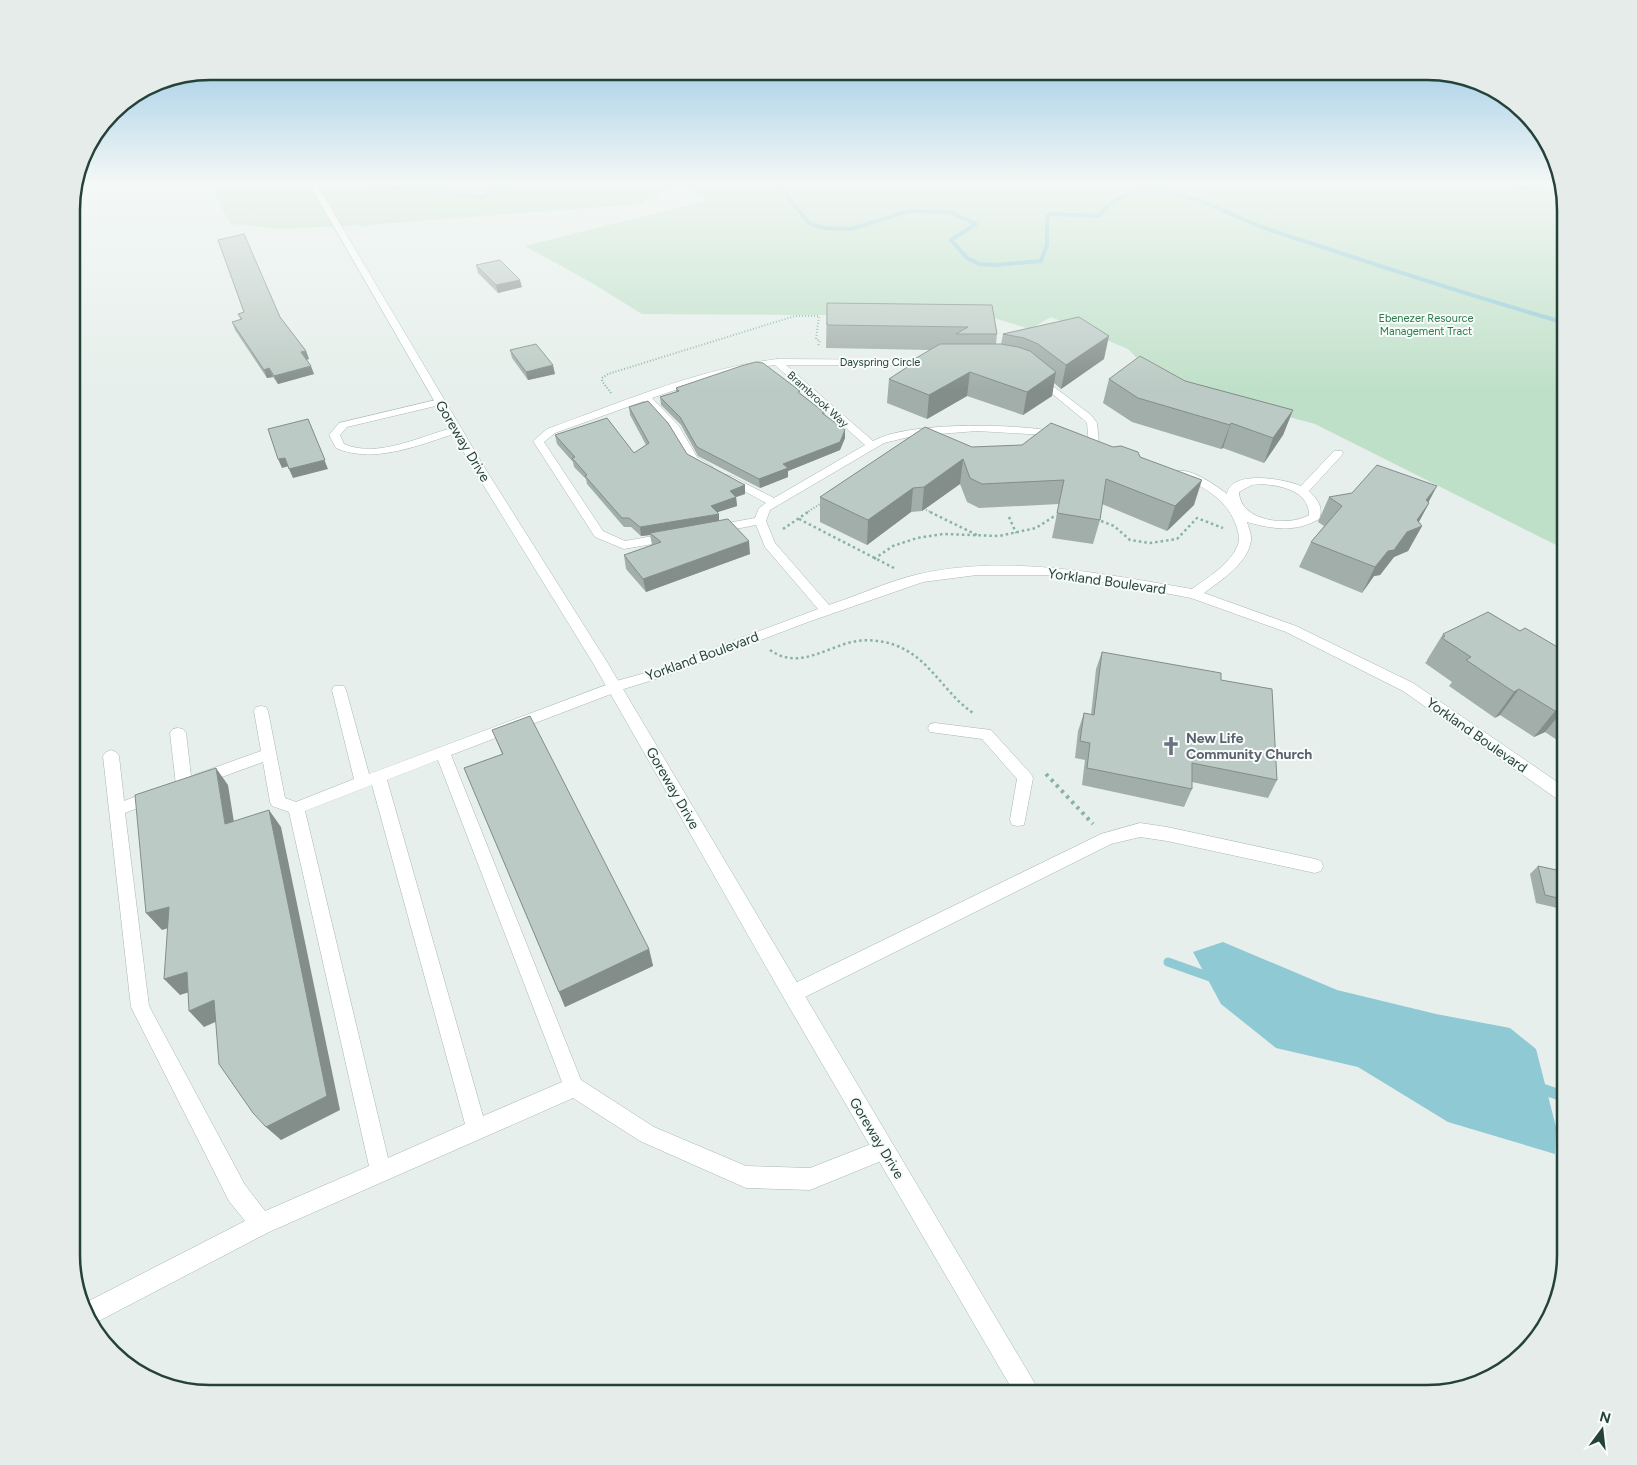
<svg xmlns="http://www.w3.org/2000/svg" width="1637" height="1465" font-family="Figtree,sans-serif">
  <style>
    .green { fill: #bfe0c8 }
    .water { fill: #8ec9d4 }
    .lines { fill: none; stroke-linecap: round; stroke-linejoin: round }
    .stream-far2 { stroke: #8ec9d4; stroke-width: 4 }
    .stream-far1 { stroke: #8ec9d4; stroke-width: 9 }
    .stream { stroke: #8ec9d4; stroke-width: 11 }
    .lane-casing { stroke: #a8b8b2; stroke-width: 1 }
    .street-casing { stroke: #a8b8b2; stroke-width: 1 }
    .secondary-casing { stroke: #a4bbb3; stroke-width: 1 }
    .path-far2 { stroke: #86b3a5; stroke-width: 2; stroke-dasharray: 1 2; stroke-linecap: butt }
    .path-far1 { stroke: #86b3a5; stroke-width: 2.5; stroke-dasharray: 2.5 3; stroke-linecap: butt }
    .path { stroke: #86b3a5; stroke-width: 4; stroke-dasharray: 3 4.5; stroke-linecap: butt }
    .lane { fill: #fff; fill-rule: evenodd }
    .street { fill: #fff; fill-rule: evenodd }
    .secondary { fill: #fff; fill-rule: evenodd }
    .wall { fill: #a1aea9 }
    .shaded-wall { fill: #838d89 }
    .building { fill: #bbcac4; stroke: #838d89 }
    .labels { text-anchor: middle; stroke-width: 4; stroke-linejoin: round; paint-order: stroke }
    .far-park-label { font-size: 11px; fill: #2d7a4b; stroke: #f7fbf9 }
    .far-street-label { font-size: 11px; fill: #24423a; stroke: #f7fbf9 }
    .street-label { font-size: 14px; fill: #24423a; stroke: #f7fbf9 }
    .worship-label { font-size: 14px; font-weight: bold; fill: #5b616d; stroke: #f7fbf9; text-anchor: start }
    .rim { fill: none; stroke: #24423a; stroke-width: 2.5 }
  </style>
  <rect width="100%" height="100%" fill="#e6efeb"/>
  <path class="green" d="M216,185H669L661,193L641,204L380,224L361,227L360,225L281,229L231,224L217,200Z
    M682,185H1561L1566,211V550L1315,424L1160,382L1128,349L1051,317L1030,329L987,316L642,314L592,283L525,246L709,200Z"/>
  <path class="water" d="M1223,942L1337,990L1436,1014L1510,1028L1536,1049L1556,1127L1555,1154L1448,1122L1358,1067L1276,1048L1221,1004L1193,952Z"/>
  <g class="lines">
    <path class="stream-far2" d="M370,185L482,197L511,185
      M781,185L790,200L810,224L825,228L851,229L909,211L950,212L976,224L951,240L967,258L979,264L996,265L1041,261L1047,245V216L1052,214L1099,216C1114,194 1141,190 1167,193C1204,197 1235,218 1270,230C1368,262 1466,295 1566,323
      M1514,185L1563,197"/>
    <path class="stream-far1" d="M1168,962L1213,978"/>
    <path class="stream" d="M1539,1088L1566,1097"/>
    <g class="lane-casing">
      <path id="lane" d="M440,399L444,400V404L347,427L340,435L344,444C379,459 422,435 456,427L460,428L461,430L460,432C421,444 375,465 336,448L329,435L339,423Z
        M614,682L619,683L621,687L619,691L451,755L581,1080L654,1127L746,1166L810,1168L884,1139L891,1143L895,1150L891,1157L810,1190L746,1188L640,1141L573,1098L269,1232L93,1324L81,1305L245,1221L229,1201L131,1007L103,756L106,752L111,750L116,752L119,756L124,801L155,789L161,791L163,795L161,799L125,813L149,1006L245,1185L265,1211L369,1166L289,812L272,806L270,802L263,762L200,785L194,783L192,779L194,775L261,751L254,711L256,707L261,706L266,707L268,711L285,798L296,802L354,779L332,690L334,686H344L346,690L369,774ZM438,760L562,1082L483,1116L387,780ZM372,785L465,1124L388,1158L305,811Z
        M935,723L991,730L1031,774L1033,778L1024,825L1018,826L1012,825L1010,820L1017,779L982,739L930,732L928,728L930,724Z
        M178,728L183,729L186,733L192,785L190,789L184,791L178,789L176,785L170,733L173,729Z
        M1140,823L1167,827L1315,859L1321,861L1323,866L1321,871L1315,873L1167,841L1140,837L1111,844L799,1000L792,1003L785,1000L783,994L785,988L1101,834Z"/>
    </g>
    <g class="street-casing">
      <path id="street" d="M777,359L934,360V364L931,365H786L873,441C907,421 1022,423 1062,433L1063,435L1058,438L1046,435L977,431L913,436L884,443L770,510L766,521L775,543L829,605C859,595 889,581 919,574C1009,554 1103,574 1192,589C1207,578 1229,565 1237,547C1240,541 1239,534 1237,528C1228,499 1204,487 1178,475L1176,473L1178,471C1191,468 1217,486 1227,494C1231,469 1285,479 1301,486L1334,451H1342L1343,453L1342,455L1309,491C1317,499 1324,507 1319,519C1296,533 1272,529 1247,522C1249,529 1253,537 1250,545C1245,565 1220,581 1204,593L1296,626L1413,683L1566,788V803L1560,801L1403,691L1286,632L1191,598L1117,584L1048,575H977L923,582L808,622L666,676L614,692L609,691L607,687L609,683L656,670L818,609L765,547L756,525L715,533L711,532L709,529L711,526L755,518L759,508L766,503L721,478L727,475L731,476L774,498L865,445L775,365C732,370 692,384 652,398L679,426L697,457L713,467L711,469C689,475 680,443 671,430C664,420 652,411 644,401L555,433L544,442L603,531L625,541L670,533L676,537L670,541L624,549L595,537L533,441L547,429C622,402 698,369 777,359ZM1263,484C1282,486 1309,491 1309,515C1289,527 1240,522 1239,492L1252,485Z
        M1037,374L1091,415L1097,423L1099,444L1098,446H1090L1089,444L1087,423L1083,419L1034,379V375Z"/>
    </g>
    <g class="secondary-casing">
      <path id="secondary" d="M310,185H317L486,470L607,662L1041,1394H1015L785,1000L593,663L474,470Z"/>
    </g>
    <path class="path-far2" d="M611,393L602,381V378L608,374L795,316H819L816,339L820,341L818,346
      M926,510L933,513
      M806,513L823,502"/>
    <path class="path-far1" d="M930,512L977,535
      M1009,517L1016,533
      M799,519L894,568
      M1096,519L1114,526L1130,540L1150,543L1177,539L1197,518L1223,528
      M783,529L808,512
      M874,559L893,546L917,538L943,534L999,536L1036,528L1053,517L1061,515
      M770,650C799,671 827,646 857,641C870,639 883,641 895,645C930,658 944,693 973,713"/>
    <path class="path" d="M1046,774L1093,824"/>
    <use href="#lane" class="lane"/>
    <use href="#street" class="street"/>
    <use href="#secondary" class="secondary"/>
  </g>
  <path class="wall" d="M476,265L522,287L498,293L478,273Z
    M827,303L992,305L997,334L996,344H1001L1003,334L1079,317L1104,359L1061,389L1054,383L1052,396L1023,415L967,396L927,419L887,403L889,379L911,365V361L930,350L826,348Z
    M238,314L280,317L306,351L309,359L306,360L314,374L278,384L273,377L267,378L235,330L232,322L241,320Z
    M510,350L555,374L528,380L512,358Z
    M1109,379L1185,381L1293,410L1283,435L1264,463L1223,448L1221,449L1132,422L1103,403Z
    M676,388L800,393L825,415L845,438L840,450L788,471V477L760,488L698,456L681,425L661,405L660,397L676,392Z
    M629,407L687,454L745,485V494L736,497L737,506L717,512L719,520L750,554L646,592L626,569L624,555L652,545L650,535L641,536L631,527H624L587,484L586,479L574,467L573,462L557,444L555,435L634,453L646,445L630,415Z
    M972,447L1140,457L1194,505L1167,531L1102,504L1100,520L1093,544L1052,538L1059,504L979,508L967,502L960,484L922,511L911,512L867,545L820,522V497Z
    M1329,497L1428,502L1429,503L1419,522L1422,526L1408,551L1394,557L1380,575L1374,576L1362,593L1299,567L1311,542L1324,526L1318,522Z
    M1520,631L1566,652V746L1545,732L1534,737L1500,715L1495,718L1449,686L1452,682L1425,663L1427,661V660L1443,634Z
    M1102,652L1221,680L1277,780L1268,798L1192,782V789L1184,807L1082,785L1085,760L1075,758L1078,731L1084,713L1091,715L1096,669Z
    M492,730L649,949L653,966L565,1007L464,768L502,754Z
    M1538,866L1566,872V910L1536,903L1530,874Z"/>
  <path class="shaded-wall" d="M520,280L522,287L498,293L496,285Z
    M1109,336L1104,359L1061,389L1066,365Z
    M306,351L309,359L304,360L301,352Z
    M553,365L555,374L528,380L526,372Z
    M311,366L314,374L278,384L274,376Z
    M269,368L273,377L267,378L264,370Z
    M970,372L967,396L927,419L929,395Z
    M1056,372L1052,396L1023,415L1027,392Z
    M1293,410L1283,435L1264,463L1273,438Z
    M308,419L328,469L293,478L289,469Z
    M1231,423L1223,448L1221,449L1230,425Z
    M845,430V438L840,450L788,471V477L760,488L759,479L783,464Z
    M285,458L289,466L282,468L278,459Z
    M963,459L960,484L922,511L924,487Z
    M1202,480L1194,505L1167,531L1175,506Z
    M745,485V494L736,497L737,506L712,514L711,506L730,491Z
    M1437,486L1425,509L1429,503L1415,529L1422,526L1408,551L1394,557L1380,575L1374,576L1362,593L1375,567Z
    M913,488L911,512L867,545L868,520Z
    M719,514V522L650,533V535L641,536L640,527Z
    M749,541L750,554L646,592L643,579Z
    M1519,689L1500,715L1495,718L1514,692Z
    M1566,707L1545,732L1534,737L1555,711Z
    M216,768L228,785L237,841L225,824Z
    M269,810L281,827L340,1110L281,1140L266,1127Z
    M169,907L184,923L162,930L146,913Z
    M649,949L653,966L565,1007L559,992Z
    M187,972L202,988L180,995L164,979Z
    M214,1000L229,1016L204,1027L189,1011Z"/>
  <path class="building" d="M244,234L280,317L306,351L301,352L311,366L274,376L269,368L264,370L232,322L242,319L238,314L244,312L218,240Z
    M500,260L520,280L496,285L476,265Z
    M827,303L992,305L997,334H956L968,327L827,325Z
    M1079,317L1109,336L1066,365L1038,344L1024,338L1003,334Z
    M536,344L553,365L526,372L510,350Z
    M940,344H1001L1018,347L1030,351L1056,372L1027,392L970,372L929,395L889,379L915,362L911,361Z
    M1140,356L1185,381L1293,410L1273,438L1231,423L1230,425L1138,398L1109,379Z
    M756,362L763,363L800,391L798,392L825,413H822L845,430L840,442L783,464L788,468L759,479L697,447L680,417L660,397L679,391L676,388L741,366Z
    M648,401L668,423L687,454L745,485L730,491L736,497L711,506L719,514L640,527L629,518H622L585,476L587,475L572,458L575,457L555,435L607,418L634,453L649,443L629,407Z
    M308,419L325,460L289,469L285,458L278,459L268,429Z
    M1051,423L1113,447L1121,446L1138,452L1140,457L1202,480L1175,506L1106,479L1100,520L1057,513L1064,480L982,484L970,478L963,459L924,487L913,488L868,520L820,497L925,427L972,447L1022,445Z
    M1377,465L1437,486L1426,500L1429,503L1417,520L1422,526L1407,532L1394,550L1388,551L1375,567L1311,542L1342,506L1329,497L1352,493Z
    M728,519L749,541L643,579L624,555L661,542L650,533Z
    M1488,612L1520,631L1525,628L1566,652V707L1555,711L1519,689L1514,692L1466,660L1471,657L1442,638L1445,636L1443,634Z
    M1102,652L1221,673V680L1272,689L1277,780L1192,763V789L1087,768L1090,743L1080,741L1084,713L1094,715Z
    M530,716L649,949L559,992L464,768L503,754L492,730Z
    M216,768L225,824L269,810L327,1096L266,1127L253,1113L219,1064L214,1000L189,1011L187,972L164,979L169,907L146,913L135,795Z
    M1538,866L1566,872V900L1545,895Z"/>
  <linearGradient id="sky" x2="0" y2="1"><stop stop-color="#84bce0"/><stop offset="0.47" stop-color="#f4f8f6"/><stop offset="1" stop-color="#f4f8f6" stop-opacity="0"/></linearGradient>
  <rect width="1637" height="390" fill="url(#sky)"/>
  <defs>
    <g id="church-bare" transform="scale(1.5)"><path d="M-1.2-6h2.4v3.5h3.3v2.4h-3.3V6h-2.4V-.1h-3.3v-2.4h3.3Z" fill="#6b7280" stroke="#f7fbf9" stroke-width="2.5" paint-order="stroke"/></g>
  </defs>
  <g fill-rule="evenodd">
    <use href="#church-bare" x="1171" y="746"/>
  </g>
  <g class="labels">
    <g class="far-park-label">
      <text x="1426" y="322">Ebenezer Resource<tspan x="1426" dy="13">Management Tract</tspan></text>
    </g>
    <g class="far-street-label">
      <text x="880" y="366">Dayspring Circle</text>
      <text transform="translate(818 399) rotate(42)" y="4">Brambrook Way</text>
    </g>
    <g class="street-label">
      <text transform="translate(463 441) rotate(59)" y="5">Goreway Drive</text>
      <text transform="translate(1107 581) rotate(8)" y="5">Yorkland Boulevard</text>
      <text transform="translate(702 656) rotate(-20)" y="5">Yorkland Boulevard</text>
      <text transform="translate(1477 735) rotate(35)" y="5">Yorkland Boulevard</text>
      <text transform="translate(673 788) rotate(60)" y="5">Goreway Drive</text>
      <text transform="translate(877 1138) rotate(59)" y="5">Goreway Drive</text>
    </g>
    <g class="worship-label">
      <text x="1186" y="743">New Life<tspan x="1186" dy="16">Community Church</tspan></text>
    </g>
  </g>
  <path d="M0 0H1637V1465H0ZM210 80H1427A130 130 0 0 1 1557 210V1255A130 130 0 0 1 1427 1385H210A130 130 0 0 1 80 1255V210A130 130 0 0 1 210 80Z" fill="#e6ecea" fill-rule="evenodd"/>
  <path class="rim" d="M210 80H1427A130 130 0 0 1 1557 210V1255A130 130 0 0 1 1427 1385H210A130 130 0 0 1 80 1255V210A130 130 0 0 1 210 80Z"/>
  <g transform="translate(1602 1430) rotate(15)" stroke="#f7fbf9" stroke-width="4" paint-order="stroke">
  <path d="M0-4L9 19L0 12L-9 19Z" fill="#24423a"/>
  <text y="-8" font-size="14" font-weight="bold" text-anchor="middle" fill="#24423a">N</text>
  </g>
</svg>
